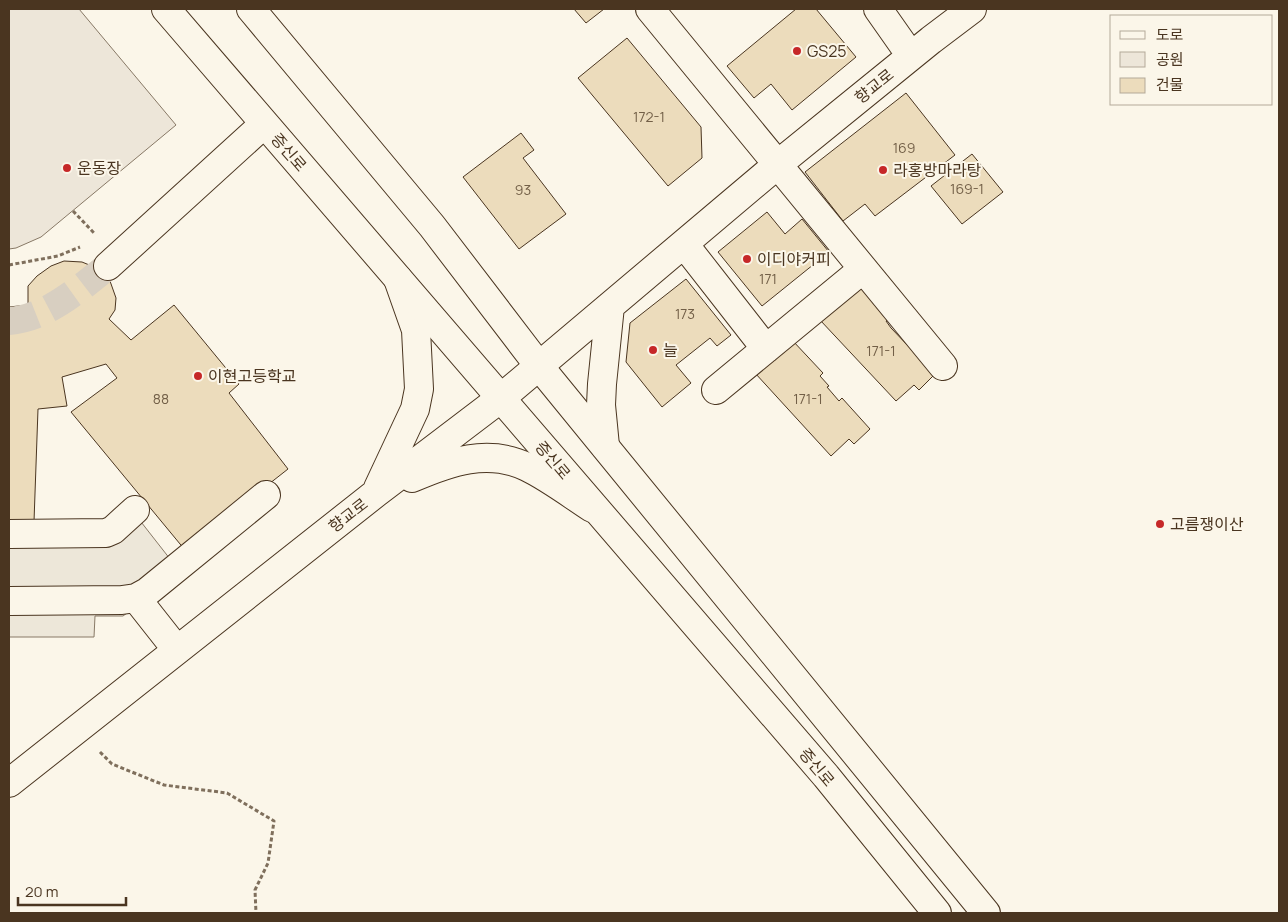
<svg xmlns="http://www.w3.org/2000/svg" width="1288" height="922" font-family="Manrope,'Noto Sans KR',sans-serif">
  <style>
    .green { fill: #ede6d9; stroke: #887966 }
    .parking { fill: #ede7d9; stroke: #887966 }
    .building { fill: #ecdcbc; stroke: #4a3520 }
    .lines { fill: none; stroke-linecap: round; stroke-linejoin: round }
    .minor-tunnel { stroke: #d8cfc1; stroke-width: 28; stroke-dasharray: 28 14; stroke-linecap: butt }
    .minor-casing { stroke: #4a3520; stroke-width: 30 }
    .major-casing { stroke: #4a3520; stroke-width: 30 }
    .path { stroke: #7f6f5c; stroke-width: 3; stroke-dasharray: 4 2.5; stroke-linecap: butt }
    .minor { stroke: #fbf6e9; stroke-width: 28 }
    .major { stroke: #fbf6e9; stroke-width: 28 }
    .poi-dot { fill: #c62828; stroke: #fbf6e9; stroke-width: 2 }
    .labels { text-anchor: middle; stroke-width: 4; stroke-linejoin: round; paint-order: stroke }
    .number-label { font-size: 14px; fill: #725f47 }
    .poi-label { font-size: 16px; fill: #4a3520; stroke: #fbf6e9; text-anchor: start }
    .street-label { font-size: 16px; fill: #4a3520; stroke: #fbf6e9 }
  </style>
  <rect width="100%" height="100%" fill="#fbf6e9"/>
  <path class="green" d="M9,9H79L176,125L41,237L16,248L9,249Z"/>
  <path class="parking" d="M127,504L181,573L123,616H95L94,637H9V524L101,523Z"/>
  <path class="building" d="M574,9H604L586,23Z
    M796,9H816L856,57L792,110L771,84L754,98L727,66Z
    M627,38L701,127L702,158L668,186L578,78Z
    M906,93L955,155L875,216L865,204L843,221L805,172Z
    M521,133L534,150L523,158L566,214L519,249L463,177Z
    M972,154L1003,192L962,224L931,186Z
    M767,212L785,234L802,219L829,252L762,306L718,252Z
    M64,261L82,262L99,269L110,281L116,298L115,310L109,319L131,340L174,305L239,384L229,393L288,469L185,550L71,412L117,378L106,364L62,377L67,406L38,409L34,522L9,521V307L28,305V286L37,276L51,266Z
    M686,279L731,335L717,346L710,338L676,365L691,383L662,407L626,362L630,323Z
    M857,284L889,319L886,321L891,328L935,374L919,390L914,385L896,401L820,320Z
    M792,340L823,373L820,376L829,386L827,387L839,401L842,398L870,429L854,444L849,439L831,456L755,373Z"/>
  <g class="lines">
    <path class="minor-tunnel" d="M9,321C47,318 79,289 108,266"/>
    <g class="minor-casing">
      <path id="minor" d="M650,9L943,366
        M878,9L911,56
        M684,244L766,349
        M108,266L264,124
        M716,390L863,269
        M605,446L601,405L602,384L610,306
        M412,478C449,462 488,448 527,467C548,477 572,495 592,508
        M378,488L415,409L419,389L416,330L398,279
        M9,534L106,533L113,530L135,510
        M136,598L177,650
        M9,601L122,600L136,598L147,592L266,495
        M9,783L376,493L501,398L777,165L931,40L972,9"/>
    </g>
    <g class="major-casing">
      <path id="major" d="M166,9L826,776L937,913
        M251,9L432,226L539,366L986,913"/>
    </g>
    <path class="path" d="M73,211L95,234
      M9,265L58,256L80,247
      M100,752L112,764L164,785L227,793L274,821L268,863L255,890L256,913"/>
    <use href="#minor" class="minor"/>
    <use href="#major" class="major"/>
  </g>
  <g class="poi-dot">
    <circle cx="797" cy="51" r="5"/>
    <circle cx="67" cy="168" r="5"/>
    <circle cx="883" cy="170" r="5"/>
    <circle cx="747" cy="259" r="5"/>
    <circle cx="653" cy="350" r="5"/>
    <circle cx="198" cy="376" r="5"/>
    <circle cx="1160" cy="524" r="5"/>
  </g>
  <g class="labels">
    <g class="number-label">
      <text x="649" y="122">172-1</text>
      <text x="904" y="153">169</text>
      <text x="967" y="194">169-1</text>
      <text x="523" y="195">93</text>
      <text x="768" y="284">171</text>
      <text x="685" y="319">173</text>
      <text x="881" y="356">171-1</text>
      <text x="161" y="404">88</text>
      <text x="808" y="404">171-1</text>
    </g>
    <g class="poi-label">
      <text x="807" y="57">GS25</text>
      <text x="77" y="174">운동장</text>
      <text x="893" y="176">라홍방마라탕</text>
      <text x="757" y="265">이디야커피</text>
      <text x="663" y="356">늘</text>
      <text x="208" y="382">이현고등학교</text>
      <text x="1170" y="530">고름쟁이산</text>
    </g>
    <g class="street-label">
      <text transform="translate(874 86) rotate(-39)" y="6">향교로</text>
      <text transform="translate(289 152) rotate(49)" y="6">증신로</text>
      <text transform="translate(553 460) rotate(50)" y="6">증신로</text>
      <text transform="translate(348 515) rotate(-38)" y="6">향교로</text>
      <text transform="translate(817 767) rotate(50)" y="6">증신로</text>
    </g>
  </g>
  <rect width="1288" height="922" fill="none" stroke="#4a3520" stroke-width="20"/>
  <rect x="1110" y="15" width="162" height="90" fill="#fbf6e9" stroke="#b4a999"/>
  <rect x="1120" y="31" width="25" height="8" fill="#fbf6e9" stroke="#b4a999"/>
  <text x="1156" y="40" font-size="15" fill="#4a3520">도로</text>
  <rect x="1120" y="52" width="25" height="15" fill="#ede6d9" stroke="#b4a999"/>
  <text x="1156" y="65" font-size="15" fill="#4a3520">공원</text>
  <rect x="1120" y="78" width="25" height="15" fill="#ecdcbc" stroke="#b4a999"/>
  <text x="1156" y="90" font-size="15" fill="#4a3520">건물</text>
  <path d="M18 897v8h108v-8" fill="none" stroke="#4a3520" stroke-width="2.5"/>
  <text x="25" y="897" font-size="15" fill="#4a3520" stroke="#fbf6e9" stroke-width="4" paint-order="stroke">20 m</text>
</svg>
